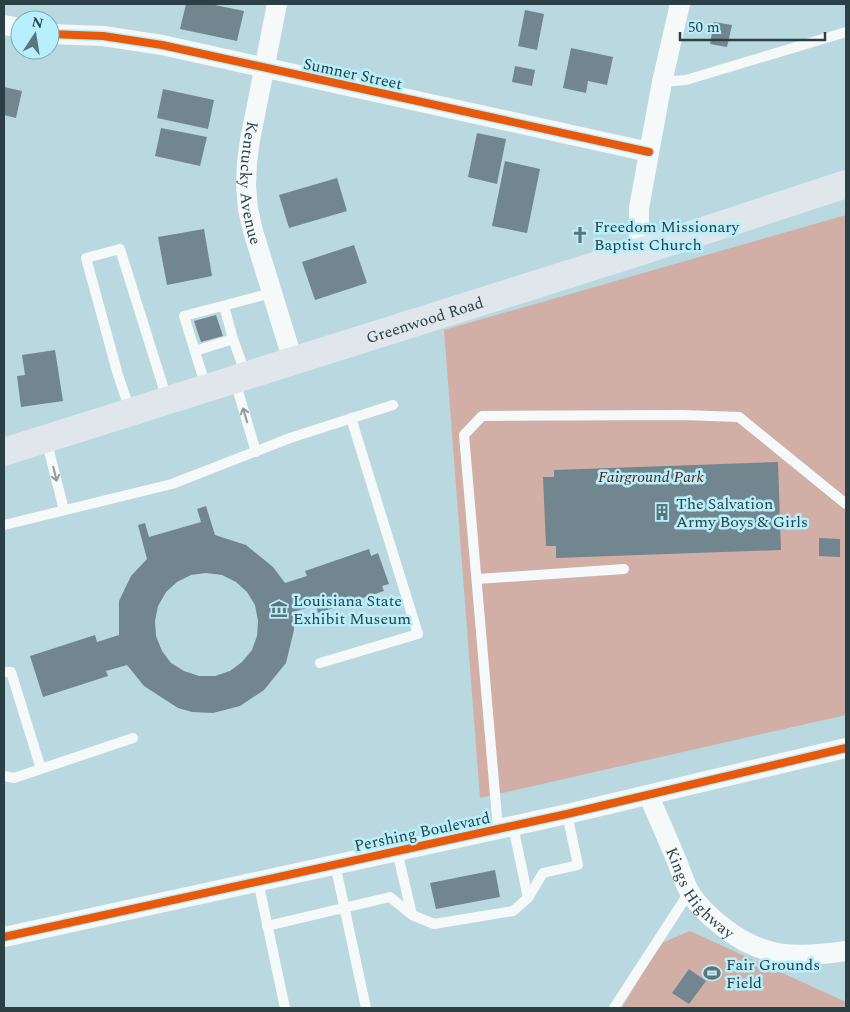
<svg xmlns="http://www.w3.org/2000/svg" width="850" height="1012" font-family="Spectral,serif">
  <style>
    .green { fill: #d1afa7 }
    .building { fill: #71868e; fill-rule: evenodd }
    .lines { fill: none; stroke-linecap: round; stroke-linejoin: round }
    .lane { stroke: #f5f9fa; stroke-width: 10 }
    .street { stroke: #f5f9fa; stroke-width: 20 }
    .primary { stroke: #dfe6ec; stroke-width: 28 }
    .cycleway-casing { stroke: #b8effc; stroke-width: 11 }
    .cycleway { stroke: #e8590c; stroke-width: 8 }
    .oneway { stroke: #909ca0 }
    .labels { text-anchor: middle; stroke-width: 5; stroke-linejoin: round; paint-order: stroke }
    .street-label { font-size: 16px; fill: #2a4045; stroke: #b8effc }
    .poi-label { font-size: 16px; fill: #2a4045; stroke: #b8effc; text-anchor: start }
    .park-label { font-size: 16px; font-style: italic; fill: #5a1b0e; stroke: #b8effc }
  </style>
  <rect width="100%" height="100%" fill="#bad8e0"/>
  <path class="green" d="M846,215V715L480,798L444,330Z
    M690,931L846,1002V1008H622L659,944Z"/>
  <path class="building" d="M186,4H210L244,11L237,41L180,29Z
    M525,10L544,14L537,50L518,46Z
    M714,22L732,25L727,47L710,44Z
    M571,48L613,57L607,85L588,81L586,93L563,88Z
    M515,66L535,70L532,86L512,82Z
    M4,87L22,91L16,118L4,115Z
    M163,89L214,100L208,129L157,118Z
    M161,128L207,137L200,166L155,156Z
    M477,133L506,139L497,184L468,177Z
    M505,161L540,169L527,233L492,226Z
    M337,178L347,211L289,228L279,195Z
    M204,229L212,276L167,285L158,237Z
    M354,245L367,283L315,300L302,262Z
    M216,315L223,336L201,342L194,321Z
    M55,350L63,401L21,407L17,376L25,375L22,355Z
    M778,462L781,550L556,558V546H546L543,477H554V470Z
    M206,506L215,535L246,545L273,567L285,583L307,576L305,571L369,549L371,556L378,553L389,584L382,586L384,591L318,613L316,605L293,612L294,630L286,663L264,690L240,706L213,713L192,712L178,708L144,686L127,665L106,671L108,676L43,697L30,656L95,635L97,642L119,635V601L131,576L147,559L138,525L145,523L149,537L201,522L197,509ZM206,573L222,575L236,582L247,592L255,605L258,621L257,636L252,650L242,662L230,671L215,676H199L184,671L171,663L162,651L156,636L155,621L158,606L166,592L177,582L191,575Z
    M819,538L840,539V557L819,556Z
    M495,870L500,897L436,909L430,883Z
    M689,969L706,981L689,1004L672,993Z"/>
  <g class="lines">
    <path class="lane" d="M662,82L686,80L846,32
      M224,306L233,339
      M195,351L233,339L246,375
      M235,381L256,452
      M206,387L184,316L272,293
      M130,410L118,375L86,258L120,249L167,399
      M46,439L64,510
      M4,525L172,484L290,438L393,405
      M477,579L624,569
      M320,663L418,634L351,418
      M4,672H11L41,769
      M4,776L14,778L133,738
      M513,826L528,898
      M498,829L464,435L482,416L683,415L739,417L846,504
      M397,851L412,915
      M335,864L366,1008
      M258,881L285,1008
      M267,926L390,897L412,915L434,924L513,911L528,898L543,873L578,865L567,814
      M614,1008L690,891"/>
    <g class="street">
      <path id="s1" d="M277,4L250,140L247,162L246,186L248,209L253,231L293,361"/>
      <path d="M4,25L20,28"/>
      <path d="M50,34L103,36L162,45L649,152"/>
      <path d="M639,252V208L662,82L680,4"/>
      <path id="s2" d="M648,795C658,816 667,838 676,859C680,869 684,881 689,891C697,905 710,917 723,927C763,959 798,958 846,951"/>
      <path d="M4,937L567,814L846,748"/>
    </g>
    <path class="primary" id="s3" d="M4,452L639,252L846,184"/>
    <g class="cycleway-casing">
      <path id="cycleway" d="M50,34L103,36L162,45L649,152
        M4,937L567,814L846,748"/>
    </g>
    <use href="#cycleway" class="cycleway"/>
  </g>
  <defs><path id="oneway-shaft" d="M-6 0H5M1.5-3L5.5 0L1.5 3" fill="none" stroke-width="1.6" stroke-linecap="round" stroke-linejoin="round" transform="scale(1.25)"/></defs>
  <g class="oneway">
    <use href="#oneway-shaft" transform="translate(245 415) rotate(-107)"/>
    <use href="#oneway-shaft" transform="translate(55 474) rotate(76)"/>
  </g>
  <defs>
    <g id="church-bare" transform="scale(1.35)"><path d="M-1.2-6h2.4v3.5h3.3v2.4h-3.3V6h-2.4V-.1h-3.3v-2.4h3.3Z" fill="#5c757b" stroke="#b8effc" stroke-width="2.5" paint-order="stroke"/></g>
    <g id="building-bare" transform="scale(1.35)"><path d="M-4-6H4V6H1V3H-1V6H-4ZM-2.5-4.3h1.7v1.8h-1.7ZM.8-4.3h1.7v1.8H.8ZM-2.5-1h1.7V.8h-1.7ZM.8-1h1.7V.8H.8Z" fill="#5c757b" stroke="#b8effc" stroke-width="2.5" paint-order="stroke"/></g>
    <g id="museum-bare" transform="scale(1.35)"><path d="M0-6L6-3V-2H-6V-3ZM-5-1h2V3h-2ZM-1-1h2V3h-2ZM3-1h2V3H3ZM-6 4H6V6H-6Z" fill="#5c757b" stroke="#b8effc" stroke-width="2.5" paint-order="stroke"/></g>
    <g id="stadium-bare" transform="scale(1.35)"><path d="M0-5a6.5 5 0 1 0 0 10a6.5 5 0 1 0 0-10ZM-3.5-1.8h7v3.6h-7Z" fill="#5c757b" stroke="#b8effc" stroke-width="2.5" paint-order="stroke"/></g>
  </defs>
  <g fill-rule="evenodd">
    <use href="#church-bare" x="580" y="235"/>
    <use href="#building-bare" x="662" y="512"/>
    <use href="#museum-bare" x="279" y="609"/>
    <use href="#stadium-bare" x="712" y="973"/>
  </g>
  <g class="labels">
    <g class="street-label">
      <text transform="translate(353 73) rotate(12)" y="6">Sumner Street</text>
      <text dy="6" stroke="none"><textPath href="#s1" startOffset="182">Kentucky Avenue</textPath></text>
      <text dy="6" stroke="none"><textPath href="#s3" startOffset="441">Greenwood Road</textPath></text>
      <text transform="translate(422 831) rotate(-12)" y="6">Pershing Boulevard</text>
      <text dy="6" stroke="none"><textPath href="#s2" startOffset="112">Kings Highway</textPath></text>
    </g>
    <g class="poi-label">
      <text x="594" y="232">Freedom Missionary<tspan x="594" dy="18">Baptist Church</tspan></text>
      <text x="676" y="509">The Salvation<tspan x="676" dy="18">Army Boys &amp; Girls</tspan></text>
      <text x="293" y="606">Louisiana State<tspan x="293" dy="18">Exhibit Museum</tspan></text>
      <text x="726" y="970">Fair Grounds<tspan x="726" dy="18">Field</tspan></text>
    </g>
    <g class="park-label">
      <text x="651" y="482">Fairground Park</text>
    </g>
  </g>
  <rect width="850" height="1012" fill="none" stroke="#2a4045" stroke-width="10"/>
  <g transform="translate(35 35) rotate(12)"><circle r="24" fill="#b8effc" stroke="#7fa9b3"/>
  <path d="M0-4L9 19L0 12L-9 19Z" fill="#5c757b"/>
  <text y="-8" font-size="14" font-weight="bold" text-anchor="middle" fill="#2a4045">N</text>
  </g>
  <path d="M680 32v8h145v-8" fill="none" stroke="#2a4045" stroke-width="2.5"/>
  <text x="688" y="32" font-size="15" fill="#2a4045" stroke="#b8effc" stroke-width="4" paint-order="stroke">50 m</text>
</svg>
